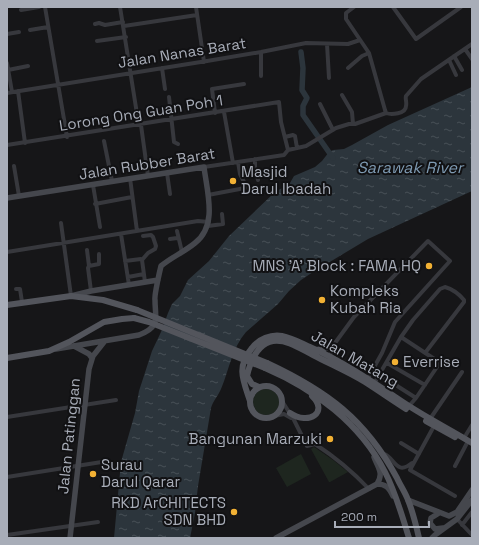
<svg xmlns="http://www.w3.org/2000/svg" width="479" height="545" font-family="'Space Grotesk',sans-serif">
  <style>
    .grass { fill: #1e261f }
    .water { fill: url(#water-ripples) }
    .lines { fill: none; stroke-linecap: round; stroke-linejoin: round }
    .river { stroke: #2c353c; stroke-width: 5.5 }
    .street { stroke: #37383d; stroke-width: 4 }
    .secondary { stroke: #45474d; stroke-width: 5.5 }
    .primary { stroke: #53555c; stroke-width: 6 }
    .primary-bridge { stroke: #53555c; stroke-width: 6 }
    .poi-dot { fill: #f2b134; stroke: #111113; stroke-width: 1.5 }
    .labels { text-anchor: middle; stroke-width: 4; stroke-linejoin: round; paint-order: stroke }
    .street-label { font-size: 15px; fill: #a8adb8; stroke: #111113 }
    .poi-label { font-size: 15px; fill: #a8adb8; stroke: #111113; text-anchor: start }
    .water-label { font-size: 16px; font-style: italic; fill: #7f9bb3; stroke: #111113 }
  </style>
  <defs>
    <pattern id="water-ripples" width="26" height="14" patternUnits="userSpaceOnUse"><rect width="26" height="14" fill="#2c353c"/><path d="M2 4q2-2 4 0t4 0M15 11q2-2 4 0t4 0" fill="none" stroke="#485056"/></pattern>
  </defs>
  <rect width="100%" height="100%" fill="#161618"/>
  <path class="grass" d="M253 402a13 13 0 1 1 26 0a13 13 0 1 1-26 0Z
    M314,447L333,460L348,472L330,482H329L311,449Z
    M301,454L311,474L287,487L276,468Z"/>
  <path class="water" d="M472,87V191L368,239L313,272L301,280L289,291L278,304L246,332C232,348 229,370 221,389C218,396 213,401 211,408L198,486L195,513L190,538H114L121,462L135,413L139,391L152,351L161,332L168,313L172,304L180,296L188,280L209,261L229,236L274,193L290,183L294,176L315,167L322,161L329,152L333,150L344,149L352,145L388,125Z"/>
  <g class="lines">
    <path class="river" d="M301,52L303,68L302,90L307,98L303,106V115L333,158"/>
    <path class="street" d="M45,7L67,137
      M120,7L137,114
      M196,7L204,62
      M354,7L346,13V19L369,53L385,110L386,113C391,115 406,114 406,106C407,102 405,99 406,96L421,79L472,44
      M393,7L416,39L461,7
      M21,10L39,7
      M95,24L99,23L105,25L123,22
      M124,26L197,15
      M30,30L48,27
      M7,34L19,32
      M97,41L126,37
      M327,44L329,78
      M465,49L472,59
      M454,56L462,70
      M449,60L456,75
      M7,63L12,92
      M162,68L165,89
      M348,68L362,56L369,53
      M8,70L28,66
      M261,76V52
      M18,91L25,143
      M7,93L207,61L261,52L306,43L348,44L360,40
      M342,95L352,112L353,124
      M169,97L174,142L178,144
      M320,104L333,130
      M224,112L233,163
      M215,113L212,89L244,84
      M141,125L148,176
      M285,137L293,135L295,136L297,148
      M104,141L112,181
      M7,145L279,102L281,122L288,150
      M288,150L306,146L336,128L349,124H355L386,113
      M255,159V167L258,180
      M14,166L19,196
      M204,167L284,155L288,150
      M167,173L170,194
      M130,178L137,231
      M93,185L100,227
      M208,195L245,188L246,186L240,174L238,162
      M95,204L132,197
      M61,223L71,296
      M208,226L223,224L222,214
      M177,231L182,252
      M121,234L129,285
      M170,239L177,238
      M87,250L89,266
      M7,252L198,221L209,222
      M142,260L148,253L155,249L156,246L153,237L151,235L143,236
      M125,261L141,259L142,260L145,282
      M128,277L144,274
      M16,289H20L22,302
      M91,291L88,268L89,266L99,264V254
      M401,337L413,320L440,289L445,287C452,289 459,294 464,300V302L425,353
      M329,357L335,343L354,317L428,241L450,261L395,322L382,353L368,378
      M387,363L425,385
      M380,375L416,398
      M375,382L401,337L439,362V364L416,398L409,406
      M282,401L294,420L307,446L315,444C335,457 352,471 369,489
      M274,416L284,414L291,418
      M7,417L116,400
      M430,419L462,372
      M434,426L410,470L455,496
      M464,438L472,425
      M401,443L419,454
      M384,454C395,458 396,476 412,463
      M455,466L467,443
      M7,477L108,461
      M457,519L472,535
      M462,525L472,512
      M7,535L98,522"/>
    <path class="secondary" d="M7,198L204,167C207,192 218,225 195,243C184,252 172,257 161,266C160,270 154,296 155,300C155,317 161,327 139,335L56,349
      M71,296L91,291L158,280
      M74,346L89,354L92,358
      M374,457C378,468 384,473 377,484
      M377,484C386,484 389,488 393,496
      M408,500L449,516L457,512L472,490
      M439,513L431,518L430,523L435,529L443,528
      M70,538L89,369L93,356L104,342
      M276,538L377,484
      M432,538L435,535L457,519L472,500"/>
    <path class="primary" d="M7,305L71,296L103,300L137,310
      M317,350L331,347
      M7,358L49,351L69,342L104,322L122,319L134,318
      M267,363C327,391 365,419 397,478C400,485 405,492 408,500C413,512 416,525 419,538
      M265,368C314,389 360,423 385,472C396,493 402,516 409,538
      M250 402a16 16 0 1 1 32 0a16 16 0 1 1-32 0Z
      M259,387L252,384L247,376C250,363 257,344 273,341C287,339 301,349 313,355C330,364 349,372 365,382C379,391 392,400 406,409
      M250,401C243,380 236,367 252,348C259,339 271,334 282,336C292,338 301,343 310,347C346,363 377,385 409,406C429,419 451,430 472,443
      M290,413C309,426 329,412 312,396
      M426,421L455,437"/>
    <path class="primary-bridge" d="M137,310L267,363
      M134,318L149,322L265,368"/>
  </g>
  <g class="poi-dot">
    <circle cx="233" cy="181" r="4"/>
    <circle cx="429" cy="266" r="4"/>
    <circle cx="322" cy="300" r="4"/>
    <circle cx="395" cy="362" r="4"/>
    <circle cx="330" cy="439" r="4"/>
    <circle cx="93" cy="474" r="4"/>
    <circle cx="234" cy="512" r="4"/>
  </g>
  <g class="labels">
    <g class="street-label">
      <text transform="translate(182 53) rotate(-9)" y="5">Jalan Nanas Barat</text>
      <text transform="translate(141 113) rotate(-9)" y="5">Lorong Ong Guan Poh 1</text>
      <text transform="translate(147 164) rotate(-9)" y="5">Jalan Rubber Barat</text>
      <text transform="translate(355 359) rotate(30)" y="5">Jalan Matang</text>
      <text transform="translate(69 436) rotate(-84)" y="5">Jalan Patinggan</text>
    </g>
    <g class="poi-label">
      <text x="241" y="177">Masjid<tspan x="241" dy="17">Darul Ibadah</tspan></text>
      <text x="421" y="271" text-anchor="end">MNS 'A' Block : FAMA HQ</text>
      <text x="330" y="296">Kompleks<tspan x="330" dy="17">Kubah Ria</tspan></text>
      <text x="403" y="367">Everrise</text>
      <text x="322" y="444" text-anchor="end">Bangunan Marzuki</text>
      <text x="101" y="470">Surau<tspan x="101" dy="17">Darul Qarar</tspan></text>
      <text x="226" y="508" text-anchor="end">RKD ArCHITECTS<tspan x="226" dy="17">SDN BHD</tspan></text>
    </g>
    <g class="water-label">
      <text x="410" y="173">Sarawak River</text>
    </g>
  </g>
  <rect width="479" height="545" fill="none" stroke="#a8adb8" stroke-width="16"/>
  <path d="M335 521v6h94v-6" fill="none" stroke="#a8adb8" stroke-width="2"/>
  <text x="341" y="521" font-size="12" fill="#a8adb8" stroke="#111113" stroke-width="3" paint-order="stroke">200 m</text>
</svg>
